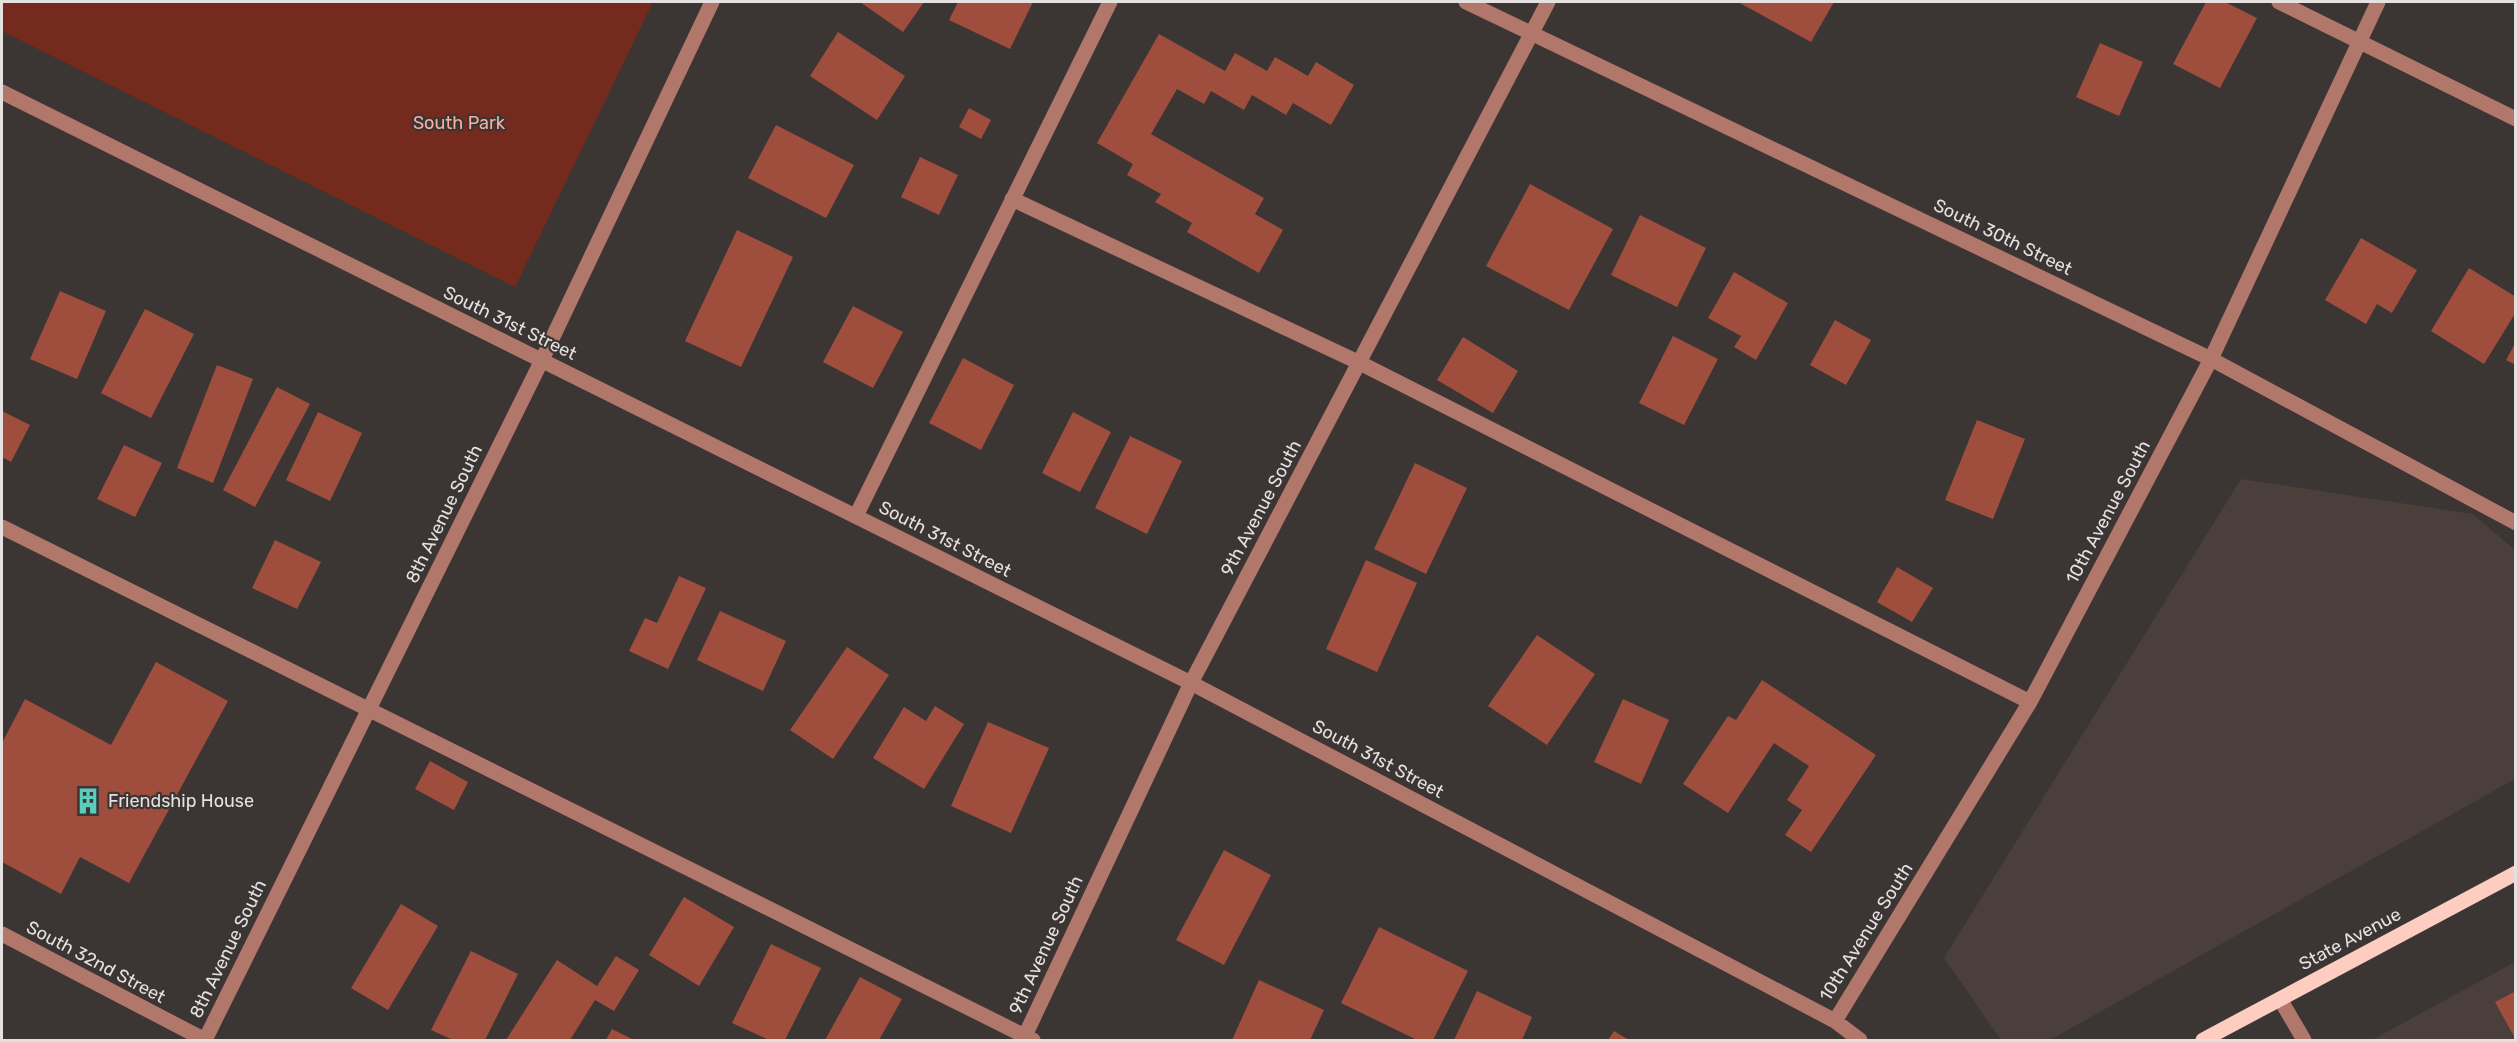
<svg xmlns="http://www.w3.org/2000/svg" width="2517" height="1042" font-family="Rubik,sans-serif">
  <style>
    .built { fill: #4b3f3c }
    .green { fill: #742b1d }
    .building { fill: #9f4e3e }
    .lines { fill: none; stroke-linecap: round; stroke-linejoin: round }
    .minor { stroke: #b2776b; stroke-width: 15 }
    .major { stroke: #fecdc2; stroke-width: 15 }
    .labels { text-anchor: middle; stroke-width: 4.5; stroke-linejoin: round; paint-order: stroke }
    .park-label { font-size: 18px; fill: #f5b0a0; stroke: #3b3534 }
    .street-label { font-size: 18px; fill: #e5e1e0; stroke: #3b3534 }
    .poi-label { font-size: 18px; fill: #e5e1e0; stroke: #3b3534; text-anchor: start }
  </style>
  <rect width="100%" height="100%" fill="#3b3534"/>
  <path class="built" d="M2241,479L2473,514L2515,550V779L2050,1040H2001L1944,958Z
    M2515,962V1040H2372Z"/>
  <path class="green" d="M2,2H653L515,287L2,31Z"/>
  <path class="building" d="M860,2H924L903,32Z
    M958,2H1033L1010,49L949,20Z
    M1738,2H1834L1811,42Z
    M2206,2H2225L2257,18L2220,88L2173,64Z
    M838,32L905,76L877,120L810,76Z
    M1159,34L1225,71L1235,53L1267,71L1275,57L1308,76L1316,62L1354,85L1331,125L1293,103L1286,115L1252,95L1244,110L1211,91L1204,104L1177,89L1151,134L1264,198L1255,214L1283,230L1259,273L1187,232L1192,223L1155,202L1161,194L1127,175L1133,164L1097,143Z
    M2100,43L2143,62L2119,116L2076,97Z
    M969,108L991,120L981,139L959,127Z
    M776,125L854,165L826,218L748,178Z
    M920,157L958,175L939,215L901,197Z
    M1530,184L1613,229L1569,310L1486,266Z
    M1640,215L1706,248L1677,307L1611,275Z
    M737,230L793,257L741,367L685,341Z
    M2361,238L2417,270L2392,313L2377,304L2366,324L2325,300Z
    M2469,268L2516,297V312L2484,364L2431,331Z
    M1734,272L1788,303L1756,360L1734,347L1741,336L1708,318Z
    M60,291L106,311L77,379L30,359Z
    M853,306L903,332L873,388L823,362Z
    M145,309L194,334L151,418L101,393Z
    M1835,320L1871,340L1846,385L1810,365Z
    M1673,336L1718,359L1684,425L1639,403Z
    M1463,337L1518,371L1493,413L1437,380Z
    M2516,342V365L2506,360Z
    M963,358L1014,385L981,450L929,423Z
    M217,365L253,379L213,483L177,468Z
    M277,387L310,404L255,507L223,490Z
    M2,411L30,425L11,462L2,457Z
    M318,412L362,433L330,501L286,480Z
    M1073,412L1111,432L1080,492L1042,473Z
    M1977,420L2025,439L1993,519L1945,500Z
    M1130,436L1182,461L1147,534L1095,508Z
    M124,445L162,463L135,517L97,499Z
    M1415,463L1467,488L1426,574L1374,549Z
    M275,540L321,562L297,609L252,588Z
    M1366,560L1417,583L1377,672L1326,649Z
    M1897,567L1933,588L1912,622L1877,602Z
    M679,576L706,588L668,669L629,651L645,618L657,623Z
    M720,611L786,641L763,691L697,660Z
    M1537,635L1595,674L1547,745L1488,706Z
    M847,647L889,675L833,759L790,730Z
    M156,662L228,701L129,883L80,857L61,894L2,862V743L25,699L111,745Z
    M1762,680L1876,755L1811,852L1785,835L1802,810L1787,800L1809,766L1774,743L1728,813L1683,784L1728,716L1736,720Z
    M1623,699L1669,720L1641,784L1594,762Z
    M935,706L964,724L924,789L873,758L904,707L926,721Z
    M988,722L1049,748L1011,833L951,806Z
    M430,761L468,782L454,810L415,789Z
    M1224,850L1271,875L1224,965L1176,940Z
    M684,897L734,927L699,986L649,955Z
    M401,904L438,926L388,1010L351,988Z
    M1379,927L1468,971L1433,1040H1417L1341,1003Z
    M771,944L821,968L785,1040H769L732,1023Z
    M471,951L518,974L485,1040H453L431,1030Z
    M616,956L639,970L614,1011L595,1000L570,1040H506L557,960L597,986Z
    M860,977L902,999L879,1040H825Z
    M1259,980L1324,1010L1310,1040H1232Z
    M1477,991L1532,1017L1522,1040H1454Z
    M2516,991V1040L2495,1002Z
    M612,1029L634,1040H606Z
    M1614,1031L1629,1040H1608Z"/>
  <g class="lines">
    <path class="minor" d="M1466,2L2211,359L2516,523
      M2279,2L2516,119
      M2,92L1191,683L1835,1021L1860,1040
      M1012,199L1360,363L2030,702
      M856,516L1110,2
      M2,527L1033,1040
      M2,934L205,1040
      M2280,999L2304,1040
      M1835,1021L2030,702L2211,359L2378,2
      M205,1040L542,360L712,2
      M1023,1040L1191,683L1548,2"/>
    <path class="major" d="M2203,1040L2516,873"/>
  </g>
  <defs>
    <g id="building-bare" transform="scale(2.07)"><path d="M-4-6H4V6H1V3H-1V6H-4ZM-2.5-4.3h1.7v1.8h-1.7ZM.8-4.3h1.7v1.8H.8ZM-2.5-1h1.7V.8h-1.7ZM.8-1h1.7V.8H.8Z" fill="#5acebd" stroke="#3b3534" stroke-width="2.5" paint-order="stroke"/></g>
  </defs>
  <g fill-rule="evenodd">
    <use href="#building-bare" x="88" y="801"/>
  </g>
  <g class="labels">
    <g class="park-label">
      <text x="459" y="129">South Park</text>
    </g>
    <g class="street-label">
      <text transform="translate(2003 237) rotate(26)" y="6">South 30th Street</text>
      <text transform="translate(510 323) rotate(26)" y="6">South 31st Street</text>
      <text transform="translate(1261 508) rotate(-62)" y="6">9th Avenue South</text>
      <text transform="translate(2108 512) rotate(-62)" y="6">10th Avenue South</text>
      <text transform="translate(444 514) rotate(-64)" y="6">8th Avenue South</text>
      <text transform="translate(945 539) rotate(27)" y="6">South 31st Street</text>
      <text transform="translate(1378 759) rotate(28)" y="6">South 31st Street</text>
      <text transform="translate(1866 932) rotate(-58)" y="6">10th Avenue South</text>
      <text transform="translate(2350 939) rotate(-28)" y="6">State Avenue</text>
      <text transform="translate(1046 945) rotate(-65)" y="6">9th Avenue South</text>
      <text transform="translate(228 949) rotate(-64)" y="6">8th Avenue South</text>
      <text transform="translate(96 962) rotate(28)" y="6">South 32nd Street</text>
    </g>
    <g class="poi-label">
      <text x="108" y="807">Friendship House</text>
    </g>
  </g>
  <rect width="2517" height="1042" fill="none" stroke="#e5e1e0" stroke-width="6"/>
</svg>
